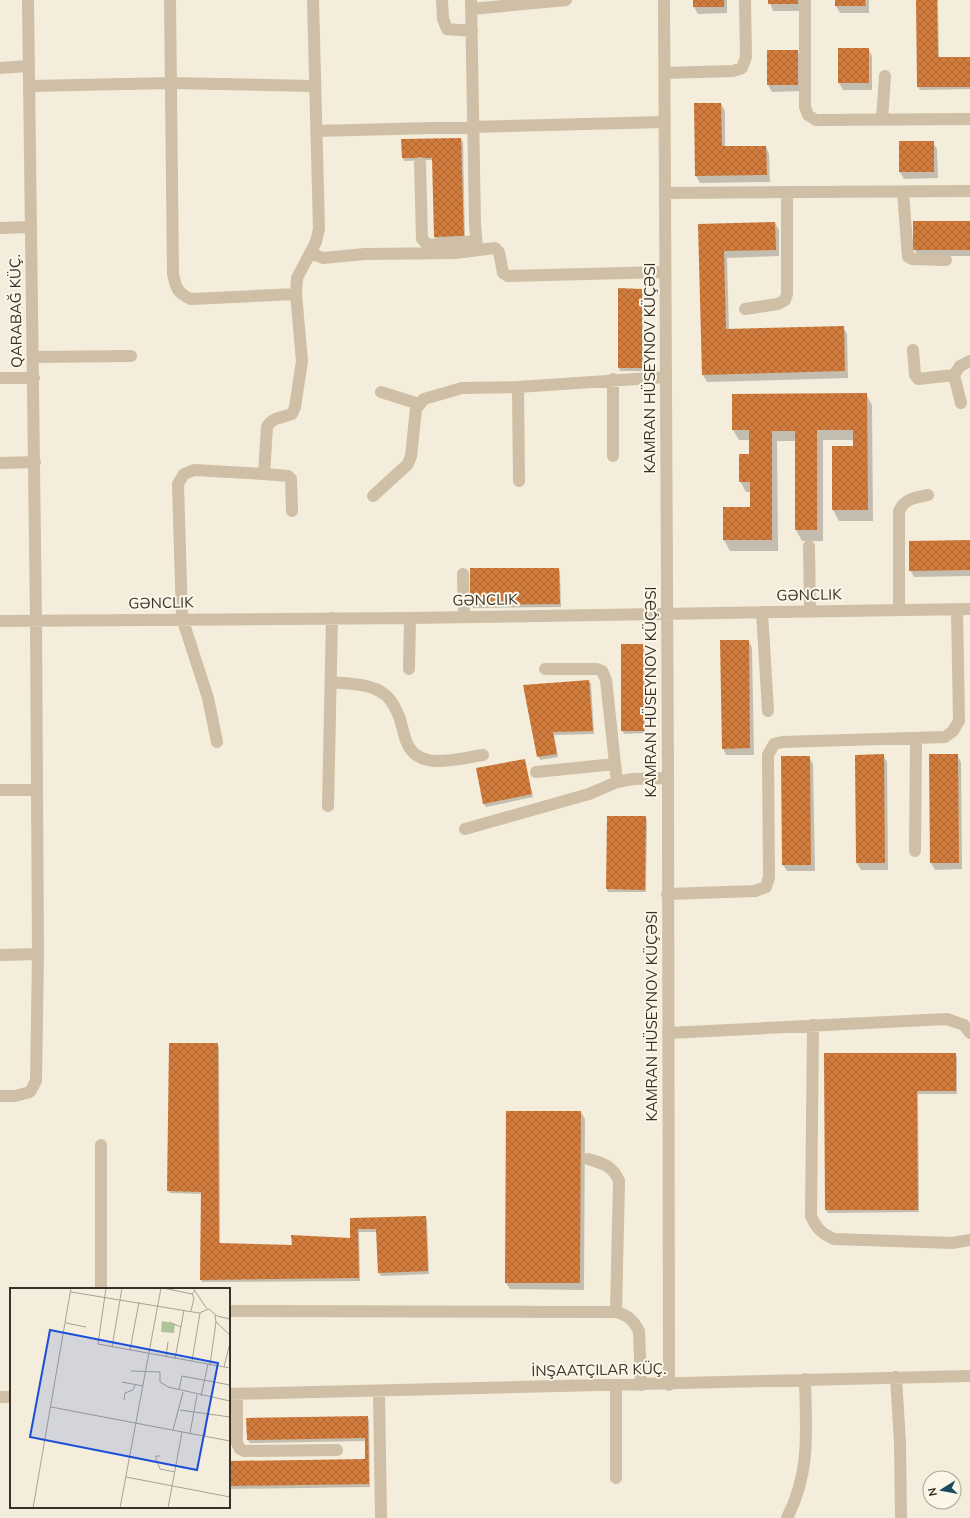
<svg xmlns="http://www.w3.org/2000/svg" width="970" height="1518" font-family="Mulish,sans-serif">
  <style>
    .shadow { fill: #0003 }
    .building { fill: url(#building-cross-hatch) }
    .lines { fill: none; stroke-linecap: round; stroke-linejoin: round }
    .minor { stroke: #cebfa6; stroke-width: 12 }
    .labels { text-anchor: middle; stroke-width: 4; stroke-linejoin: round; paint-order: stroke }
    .street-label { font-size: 15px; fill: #393027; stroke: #fbf6e8 }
    .inset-road { fill: none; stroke: #a9a193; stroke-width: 1 }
    .view { fill: #1d4ed8; fill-opacity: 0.15; stroke: #1d4ed8; stroke-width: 2 }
    .inset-edge { fill: none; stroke: #393027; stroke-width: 2 }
  </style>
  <defs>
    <pattern id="building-cross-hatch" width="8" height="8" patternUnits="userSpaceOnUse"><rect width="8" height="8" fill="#d17c3d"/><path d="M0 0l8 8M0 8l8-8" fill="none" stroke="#ab6633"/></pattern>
  </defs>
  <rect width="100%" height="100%" fill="#f4eddb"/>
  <path class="shadow" d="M694,0H727V13L698,14L694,7Z
    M769,0H802V11H773Z
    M836,0H869V13H840L836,6Z
    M917,0H938L939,58H970V89L920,90L918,87Z
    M868,49L872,56V90H843L839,83Z
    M797,51L801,58V91L772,92L768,85Z
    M721,104L725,111V147H766L769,154L770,182L700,183L696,176Z
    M461,139L463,142L465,239L437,240L435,237L433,160L404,161L403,158L402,140Z
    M933,142L937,149L938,178L904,179L900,172Z
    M970,222V256H918L914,249Z
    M775,223L779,230V256L727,258L729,330L843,327L847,334L848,378L707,382L703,375L699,225Z
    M642,290L643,293V371H620L619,368Z
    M866,394L872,405L873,521H839L833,510V447H854V440H823V541H802L796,530V441H777L778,551H730L724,540V508H751V492H746L740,481L750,455V440H739L733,430Z
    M970,541V576L914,577L910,570Z
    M559,569L560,572L561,607L473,608L471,605Z
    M749,641L752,648L754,755H726L723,748Z
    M642,645L644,648L645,733L624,734L622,730Z
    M589,681L591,684L594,734L554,735L558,757L540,760L524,686Z
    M883,755L887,762L888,870H861L857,863L856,756Z
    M957,755L961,762L962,869L935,870L931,863Z
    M809,757L813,764L815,871H787L783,865Z
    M524,760L533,797L486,807L484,804Z
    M645,817L647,820L646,892H608L607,889Z
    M217,1044L219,1047L220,1244L293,1246L351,1239V1219L425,1217L427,1220L429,1274L381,1276L379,1273L377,1232H359L360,1281L202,1282L201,1279L202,1194L170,1193L168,1190Z
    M825,1054H955L957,1057V1094H918L919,1212L828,1213L826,1210Z
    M581,1112L585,1119L584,1290L510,1289L506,1283Z
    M367,1417L369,1420L370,1487L229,1489V1462L366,1460V1441L250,1443L248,1440L247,1419Z"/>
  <path class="building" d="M693,0H724V7H693Z
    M768,0H798V4H768Z
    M835,0H865L866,6H835Z
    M916,0H937L938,57H970V87H917Z
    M838,48H869V83H838Z
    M767,50H798V85H767Z
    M694,103H721L722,146H766L767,175L695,176Z
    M461,138L464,236L434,237L432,158H402L401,139Z
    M899,141H934V172H899Z
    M913,221H970V250H913Z
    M775,222L776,250L724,251L726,329L844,326L845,371L702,375L698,224Z
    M618,288L642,289V368H618Z
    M867,393L868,510H832V446H853V430H817V530H795V431H772V540H723V507H750V482H739V454H749V430H732V394Z
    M970,540V570L909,571V541Z
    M470,568H559L560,604L470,605Z
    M720,640H749L750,748L722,749Z
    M621,644H643L644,731H621Z
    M589,680L593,731L553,732L557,754L537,757L523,685Z
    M884,754L885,863H856L855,755Z
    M929,754H958L959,863H930Z
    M781,756H810L811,865H782Z
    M525,759L532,794L483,804L476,768Z
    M607,816H646L645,890L606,889Z
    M169,1043H218L219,1243L292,1245L291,1235L350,1238V1218L426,1216L428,1271L378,1273L376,1229H358L359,1278L200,1280L201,1192L167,1191Z
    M824,1053H956V1091H917L918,1210H825Z
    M506,1111H581L580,1283H505Z
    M368,1416L369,1484L229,1486V1461L365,1459V1438L247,1440L246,1418Z"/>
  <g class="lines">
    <path class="minor" d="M170,0L173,274C176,288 177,293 191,299L296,294
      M442,0L443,19L447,29L472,31
      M471,0L475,224L477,249
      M664,0L668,778L669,1385
      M805,0V107L808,115L816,120L970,119
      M472,9L566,0
      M0,68L28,66
      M664,73L733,71L742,68L746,57L745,0
      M30,86L172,83L314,86
      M882,119L885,76
      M316,131L664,122
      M420,163L422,239L428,245L476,241
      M903,192L908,257L912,259L946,260
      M665,193L970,191
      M0,228L30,227
      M310,253L323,258L365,254L455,253L495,248L499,252L503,273L508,276L665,272
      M745,309L778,304L785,300L787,294V192
      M913,350L915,375L918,379L954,375L960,366L970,361
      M34,357L131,356
      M954,375L961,403
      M0,378H34
      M518,387L519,481
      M381,392L419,404
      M613,456V379
      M0,463L35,462
      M264,474L288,476L291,479L292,511
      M373,496L408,464L411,456L416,409L424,399L462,388L518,387L666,377
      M809,546L810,611
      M463,574L464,617
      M899,609V511C905,498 915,498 928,495
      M762,612L768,711
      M0,621L410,618L970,609
      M409,669L410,618
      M545,669H597L602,671L606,680L617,782L633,779L668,778
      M331,682C348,684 370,683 384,694C391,698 395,707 398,714C402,723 403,734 407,743C419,772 459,758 483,755
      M217,742L208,698L182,618L178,484L184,474L194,470L264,474L267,427C272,417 282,418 292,414L295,407L302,361L296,294L297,278L316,242L319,229L313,0
      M536,772L615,764
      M0,790H36
      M328,806L332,618
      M465,829L589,794L617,782
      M915,851L916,739
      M667,894L755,891L766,887L769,877L768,755L774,744L782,742L945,737L953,731L959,721L957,609
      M0,955L38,954
      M813,1025L811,1216C816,1228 822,1234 834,1239L952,1243L970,1240
      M668,1033L947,1019L964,1025L970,1033
      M0,1096H15L30,1092L36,1081L38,954L36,621L28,0
      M588,1159C602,1163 613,1166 619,1181L616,1312
      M101,1289V1145
      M229,1311L616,1312C628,1315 633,1320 639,1331L641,1385
      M896,1377L900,1443L901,1518
      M616,1386V1478
      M379,1392L381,1518
      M229,1394L970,1376
      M237,1394V1443L240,1449L244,1451L337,1450
      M0,1397H11
      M787,1518C811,1471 806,1431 805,1379"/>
  </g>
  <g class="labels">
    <g class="street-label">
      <text transform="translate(16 311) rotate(-91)" y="5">QARABAĞ KÜÇ.</text>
      <text transform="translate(650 368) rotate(-90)" y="5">KAMRAN HÜSEYNOV KÜÇƏSI</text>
      <text transform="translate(809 595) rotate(-1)" y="5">GƏNCLIK</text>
      <text transform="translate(485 600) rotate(-1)" y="5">GƏNCLIK</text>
      <text transform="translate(161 603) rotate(-1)" y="5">GƏNCLIK</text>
      <text transform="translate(651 692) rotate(-90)" y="5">KAMRAN HÜSEYNOV KÜÇƏSI</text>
      <text transform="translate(652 1016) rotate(-90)" y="5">KAMRAN HÜSEYNOV KÜÇƏSI</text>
      <text transform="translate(599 1370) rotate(-1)" y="5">İNŞAATÇILAR KÜÇ.</text>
    </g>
  </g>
  <g transform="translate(10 1288)">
    <rect width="220" height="220" fill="#f4eddb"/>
    <path d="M152,33L165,36L164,45L151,44Z" fill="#aec59a"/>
    <path class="inset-road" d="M96,0L88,56L220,80M153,0L182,6L185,3M183,0L197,21M61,4L189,25L199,21L207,28L220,31M181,23L184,10L182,6M205,27L206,34L220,47M159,34L171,39M56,35L76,39M102,59L112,0M120,62L129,14M156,69L158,54M165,71L174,22M182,73L190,25M200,77L206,34M214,79L220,55M121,83L150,84V94L158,99L220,113M112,94L133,98M169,101L172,88L220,97M191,108L198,76M114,112L115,105L123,102L125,97M41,119L220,153M170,122L220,129M163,142L173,104M180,145L187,107M195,148L197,127M150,168H146V171L150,181L165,184M116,189L220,209M23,220L61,0M110,220L151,0M158,220L172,144"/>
    <path class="view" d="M40,42L208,75L187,182L20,149Z"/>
    <rect width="220" height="220" class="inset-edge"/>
  </g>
  <g transform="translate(942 1490) rotate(259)"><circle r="19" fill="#fbf6e8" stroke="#ada79b"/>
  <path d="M0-3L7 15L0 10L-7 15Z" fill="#194d5e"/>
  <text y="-6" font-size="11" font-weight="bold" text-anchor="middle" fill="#393027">N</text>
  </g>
</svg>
